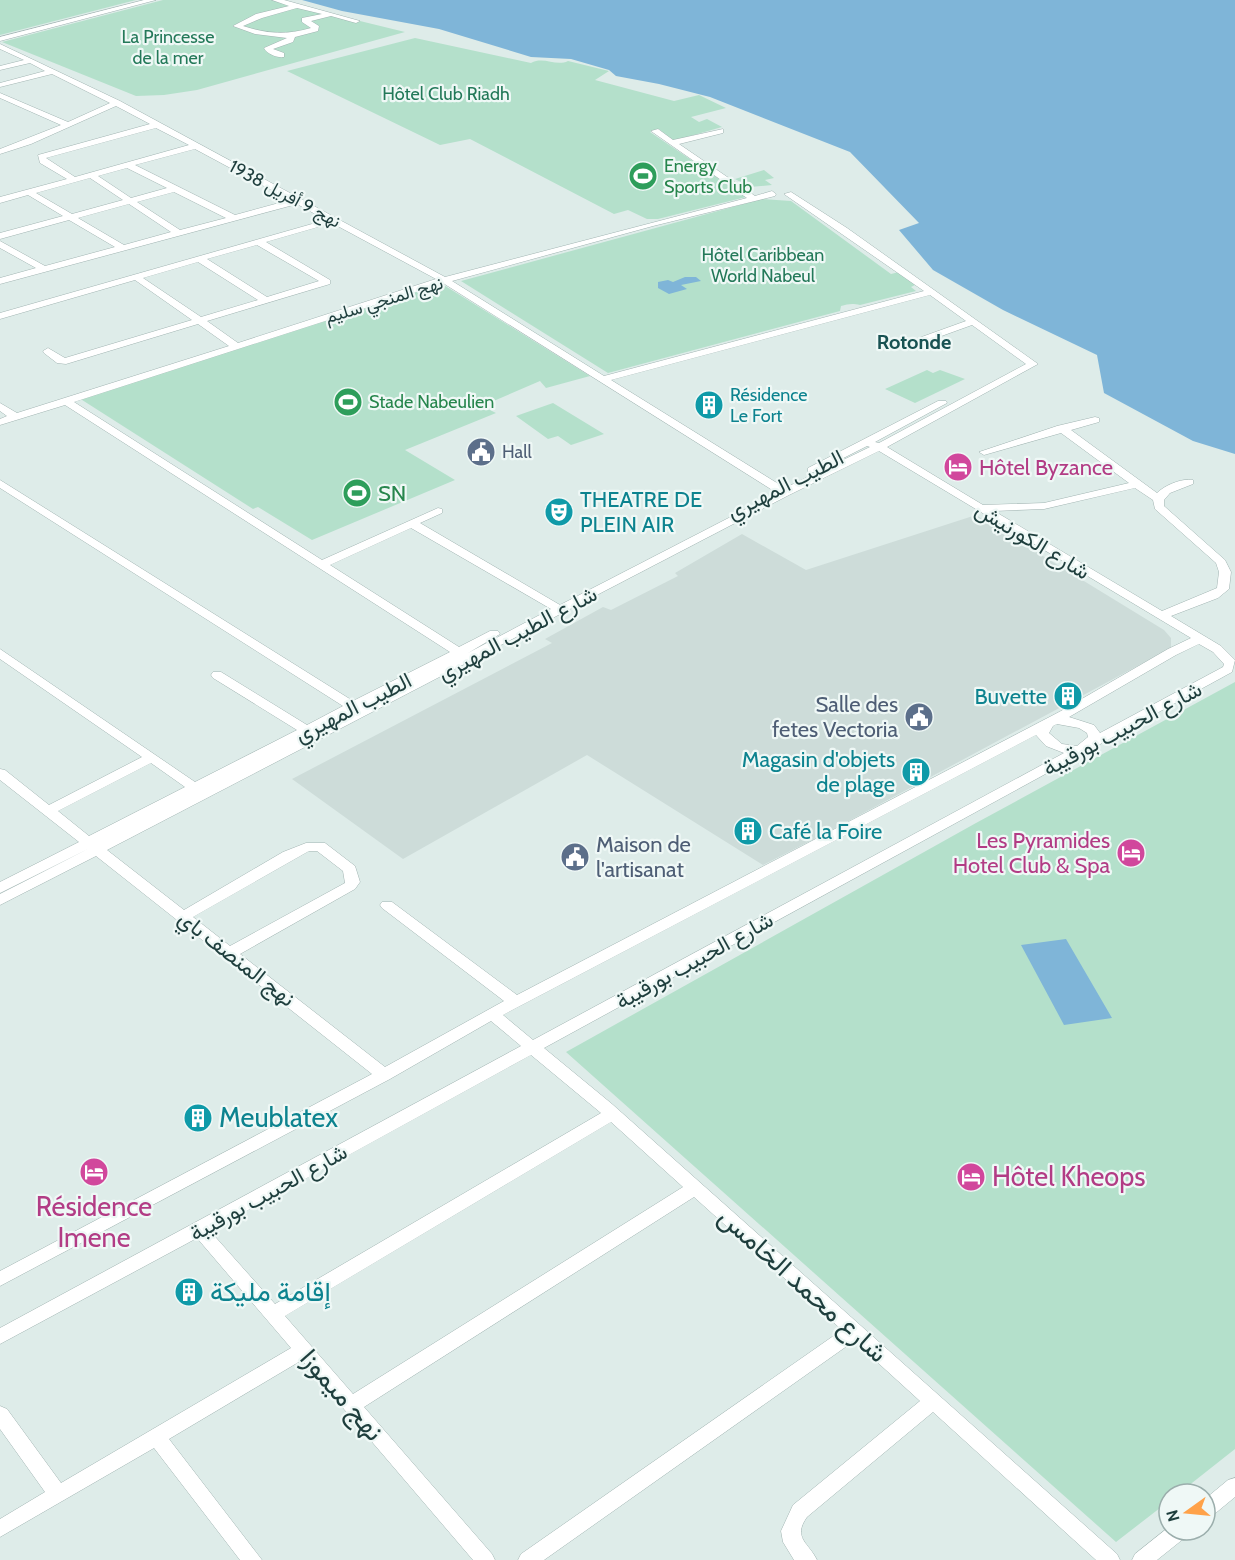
<svg xmlns="http://www.w3.org/2000/svg" width="1235" height="1560" font-family="Cabin,Vazirmatn,sans-serif">
  <style>
    .built { fill: #cddcd9 }
    .green { fill: #b4e0cb }
    .water { fill: #7fb5d8 }
    .lines { fill: none; stroke-linecap: round; stroke-linejoin: round }
    .minor-casing { stroke: #a1b4b2; stroke-width: 1 }
    .minor { fill: #fff; fill-rule: evenodd }
    .labels { text-anchor: middle; stroke-width: 4.5; stroke-linejoin: round; paint-order: stroke }
    .far-park-label { font-size: 18px; fill: #237959; stroke: #eff8f6 }
    .far-leisure-label { font-size: 18px; fill: #27864d; stroke: #eff8f6; text-anchor: start }
    .far-street-label { font-size: 18px; fill: #1e3e3d; stroke: #eff8f6 }
    .far-culture-label { font-size: 18px; fill: #0d838f; stroke: #eff8f6; text-anchor: start }
    .far-service-label { font-size: 18px; fill: #4e5e75; stroke: #eff8f6; text-anchor: start }
    .far-neighbourhood-label { font-size: 20px; font-weight: bold; fill: #185252; stroke: #eff8f6 }
    .hotel-label { font-size: 22px; fill: #b23c85; stroke: #eff8f6; text-anchor: start }
    .street-label { font-size: 22px; fill: #1e3e3d; stroke: #eff8f6 }
    .leisure-label { font-size: 22px; fill: #27864d; stroke: #eff8f6; text-anchor: start }
    .culture-label { font-size: 22px; fill: #0d838f; stroke: #eff8f6; text-anchor: start }
    .service-label { font-size: 22px; fill: #4e5e75; stroke: #eff8f6; text-anchor: end }
    .near-culture-label { font-size: 27px; fill: #0d838f; stroke: #eff8f6; text-anchor: start }
    .near-hotel-label { font-size: 27px; fill: #b23c85; stroke: #eff8f6; text-anchor: start }
    .near-street-label { font-size: 27px; fill: #1e3e3d; stroke: #eff8f6 }
  </style>
  <rect width="100%" height="100%" fill="#deece9"/>
  <path class="built" d="M976,515L1164,630L1171,638V648L828,832L763,865L587,755L403,859L292,779L552,643L545,639L603,607L611,610L678,576L675,573L742,534L806,570Z"/>
  <path class="green" d="M0,0H136L0,35Z
    M163,0H274L405,32L197,90L164,95L136,96L2,42Z
    M415,38L531,63C544,56 556,67 568,61L609,71L595,80L674,101L699,95L726,108L691,117L699,122L707,119L722,127L673,141L659,129L650,132L746,197L658,219H647L628,210L614,214L470,139L440,145L287,71Z
    M764,170L774,178L765,180L772,185L750,187L735,179Z
    M762,199L791,201L891,274L899,272L915,285L911,287L916,291L860,305C852,303 848,304 841,306L840,311L608,373L461,281Z
    M442,284L590,376L546,388L540,381L482,406L496,413L405,450L455,480L312,540L258,507L253,509L79,398Z
    M927,370L933,373L940,370L965,379L915,403L885,389Z
    M553,403L604,434L571,445L558,436L548,439L516,416Z
    M1235,682V1449L1178,1494H1169V1501L1116,1542L566,1052L976,823Z"/>
  <path class="water" d="M302,0H1235V454L1193,441L1104,393L1097,355L1003,310L933,270L899,230L919,223L850,152L710,97L659,84L616,76L609,70L571,59L531,57L439,29L342,11Z
    M685,277H696L701,281L681,285L687,289L669,294L658,288V282L668,280L673,282Z
    M1066,939L1112,1018L1064,1025L1021,945Z"/>
  <g class="lines">
    <g class="minor-casing">
      <path id="minor" d="M144,0H156L0,41V37Z
        M272,0H284L360,21L356,23L331,16L311,21L319,26L318,31L295,37L293,42L273,49L284,53V57C277,58 267,54 264,48L287,38L255,34L233,26L256,14L289,6ZM297,8L322,14L302,18V22L311,28C287,35 268,34 243,26L262,18Z
        M0,44L120,101L445,277L747,198L651,131L658,129L673,140L723,129V133L679,144L755,196L772,191L776,194L775,196L653,226L452,281L604,376L924,291L784,194L791,192L847,228L1038,364L887,447L983,505L1044,503L1129,483L1061,433L984,455L979,452L1057,426L1095,417L1099,418V422L1071,430L1157,493C1165,485 1182,478 1193,480V484L1170,493L1164,500V506L1225,560L1231,572L1229,589L1218,598L1171,616L1221,646L1235,660L1232,672L544,1048L612,1104L1117,1554L1120,1560H1096L933,1412L807,1517C792,1538 809,1543 817,1560H794L783,1542L781,1531L793,1505L920,1401L854,1341L544,1560H518L521,1554L842,1330L694,1197L364,1407L492,1554L495,1560H473L302,1360L169,1439L262,1560H240L154,1448L0,1537V1519L45,1492L0,1429V1406L7,1409L61,1483L291,1348L197,1238L0,1344V1328L521,1046L491,1021L390,1079L0,1286V1271L372,1074L96,856L0,905V894L88,849L0,893V882L79,842L0,780V769L5,770L49,805L142,757L0,659V649L195,782L297,730L213,678L211,675L213,672H221L307,725L343,706L0,488V480L353,701L450,652L65,405L0,425V419L7,416L0,411V403L17,413L229,346L198,324L66,364L57,363L44,353L43,351L48,348L65,358L192,320L135,280L0,319V313L326,220L297,204L0,284V278L36,268L0,248V241L45,266L115,247L69,220L0,239V233L63,216L28,195L0,203V197L67,179L40,163L38,155L150,124L116,106L31,144L0,154V149L61,125L0,98V93L68,122L110,103L52,74L0,87V83L45,71L30,63L0,70V66L24,60L0,49ZM156,128L189,145L75,177L46,158ZM195,149L290,200L235,215L135,165ZM127,168L167,188L131,198L98,176ZM90,178L123,200L72,214L36,193ZM174,192L226,218L180,230L137,202ZM129,204L171,232L124,245L78,218ZM332,223L436,279L238,343L207,321L330,284V280L266,242ZM257,245L319,281L267,297L207,259ZM198,262L258,300L201,317L143,278ZM443,283L777,493L560,605L420,523L442,513V509L438,508L322,560L74,402ZM930,295L966,321L916,339V343H922L972,325L1026,364L879,443L875,442L947,403L946,401H938L808,468V472H816L867,446L870,447L785,488L611,380ZM879,451L1191,638L1168,649L1061,711L517,995L392,902H382L380,905L382,908L504,1001L385,1067L240,954L355,889L360,882L355,866L325,843H306L283,852L184,910L107,850L789,495ZM1135,488L1153,500L1155,509L1216,563L1219,572L1217,588L1162,611L994,511L1044,509ZM411,528L551,609L468,653L500,634L498,631H490L459,647L330,565ZM1199,644L1213,652L1224,664L1223,667L1100,733L1094,725L1069,717L1176,655ZM1057,724L1079,728L1087,733L1088,737L1077,746L1062,744L1049,733L1053,726ZM1036,735L1046,746L1064,753L533,1040L503,1015ZM151,763L185,787L89,836L58,811ZM309,851H317L343,871L345,883L230,946L193,917ZM531,1055L601,1113L275,1304L210,1231ZM611,1122L683,1187L353,1394L285,1316Z
        M1235,1478V1497L1212,1516L1205,1518V1499L1228,1480Z
        M1169,1527V1530H1190L1187,1536L1157,1560H1132L1135,1554Z"/>
    </g>
    <use href="#minor" class="minor"/>
  </g>
  <defs>
    <g id="stadium-disc" transform="scale(1.5)"><circle r="9.5" fill="#2e9e5b" stroke="#eff8f6"/><path d="M0-5a6.5 5 0 1 0 0 10a6.5 5 0 1 0 0-10ZM-3.5-1.8h7v3.6h-7Z" fill="#fff"/></g>
    <g id="building-disc" transform="scale(1.5)"><circle r="9.5" fill="#0f9aa8" stroke="#eff8f6"/><path d="M-4-6H4V6H1V3H-1V6H-4ZM-2.5-4.3h1.7v1.8h-1.7ZM.8-4.3h1.7v1.8H.8ZM-2.5-1h1.7V.8h-1.7ZM.8-1h1.7V.8H.8Z" fill="#fff"/></g>
    <g id="civic-disc" transform="scale(1.5)"><circle r="9.5" fill="#5c6f8a" stroke="#eff8f6"/><path d="M-.6-6.5H3V-4.5H.6V-3L4-1V1h2V6H-6V1h2V-1L-.6-3ZM-1.2 2.5V6h2.4V2.5Z" fill="#fff"/></g>
    <g id="hotel-disc" transform="scale(1.5)"><circle r="9.5" fill="#d1479c" stroke="#eff8f6"/><path d="M-6-4.5h1.5V1H6V5H4.5V3h-9V5H-6ZM-4 0a1.8 1.8 0 1 1 3.6 0ZM.5 0V-2.5h3Q6-2.5 6 0Z" fill="#fff"/></g>
    <g id="theatre-disc" transform="scale(1.5)"><circle r="9.5" fill="#0f9aa8" stroke="#eff8f6"/><path d="M-5-5.5Q0-4 5-5.5V0Q5 5 0 6Q-5 5-5 0ZM-3.3-2.5H-1v1.5H-3.3ZM1-2.5H3.3v1.5H1ZM-2.8 1Q0 5.5 2.8 1Z" fill="#fff"/></g>
  </defs>
  <g fill-rule="evenodd">
    <use href="#stadium-disc" x="643" y="176"/>
    <use href="#stadium-disc" x="348" y="402"/>
    <use href="#building-disc" x="709" y="405"/>
    <use href="#civic-disc" x="481" y="452"/>
    <use href="#hotel-disc" x="958" y="467"/>
    <use href="#stadium-disc" x="357" y="493"/>
    <use href="#theatre-disc" x="559" y="512"/>
    <use href="#building-disc" x="1068" y="696"/>
    <use href="#civic-disc" x="919" y="717"/>
    <use href="#building-disc" x="916" y="772"/>
    <use href="#building-disc" x="748" y="831"/>
    <use href="#hotel-disc" x="1131" y="853"/>
    <use href="#civic-disc" x="575" y="857"/>
    <use href="#building-disc" x="198" y="1118"/>
    <use href="#hotel-disc" x="94" y="1172"/>
    <use href="#hotel-disc" x="971" y="1177"/>
    <use href="#building-disc" x="189" y="1292"/>
  </g>
  <g class="labels">
    <g class="far-park-label">
      <text x="168" y="43">La Princesse<tspan x="168" dy="21">de la mer</tspan></text>
      <text x="446" y="100">Hôtel Club Riadh</text>
      <text x="763" y="261">Hôtel Caribbean<tspan x="763" dy="21">World Nabeul</tspan></text>
    </g>
    <g class="far-leisure-label">
      <text x="664" y="172">Energy<tspan x="664" dy="21">Sports Club</tspan></text>
      <text x="369" y="408">Stade Nabeulien</text>
    </g>
    <g class="far-street-label">
      <text transform="translate(285 194) rotate(28)" y="6">نهج 9 أفريل 1938</text>
      <text transform="translate(384 300) rotate(-17)" y="6">نهج المنجي سليم</text>
    </g>
    <g class="far-culture-label">
      <text x="730" y="401">Résidence<tspan x="730" dy="21">Le Fort</tspan></text>
    </g>
    <g class="far-service-label">
      <text x="502" y="458">Hall</text>
    </g>
    <g class="far-neighbourhood-label">
      <text x="914" y="349">Rotonde</text>
    </g>
    <g class="hotel-label">
      <text x="979" y="475">Hôtel Byzance</text>
      <text x="1110" y="848" text-anchor="end">Les Pyramides<tspan x="1110" dy="25">Hotel Club &amp; Spa</tspan></text>
    </g>
    <g class="street-label">
      <text transform="translate(785 484) rotate(-27)" y="8">الطيب المهيري</text>
      <text transform="translate(1033 540) rotate(31)" y="8">شارع الكورنيش</text>
      <text transform="translate(517 633) rotate(-28)" y="8">شارع الطيب المهيري</text>
      <text transform="translate(353 707) rotate(-27)" y="8">الطيب المهيري</text>
      <text transform="translate(1122 728) rotate(-28)" y="8">شارع الحبيب بورقيبة</text>
      <text transform="translate(237 958) rotate(38)" y="8">نهج المنصف باي</text>
      <text transform="translate(694 960) rotate(-29)" y="8">شارع الحبيب بورقيبة</text>
      <text transform="translate(268 1192) rotate(-29)" y="8">شارع الحبيب بورقيبة</text>
    </g>
    <g class="leisure-label">
      <text x="378" y="501">SN</text>
    </g>
    <g class="culture-label">
      <text x="580" y="507">THEATRE DE<tspan x="580" dy="25">PLEIN AIR</tspan></text>
      <text x="1047" y="704" text-anchor="end">Buvette</text>
      <text x="895" y="767" text-anchor="end">Magasin d'objets<tspan x="895" dy="25">de plage</tspan></text>
      <text x="769" y="839">Café la Foire</text>
    </g>
    <g class="service-label">
      <text x="898" y="712">Salle des<tspan x="898" dy="25">fetes Vectoria</tspan></text>
      <text x="596" y="852" text-anchor="start">Maison de<tspan x="596" dy="25">l'artisanat</tspan></text>
    </g>
    <g class="near-culture-label">
      <text x="219" y="1127">Meublatex</text>
      <text x="210" y="1301">إقامة مليكة</text>
    </g>
    <g class="near-hotel-label">
      <text x="992" y="1186">Hôtel Kheops</text>
      <text x="94" y="1216" text-anchor="middle">Résidence<tspan x="94" dy="31">Imene</tspan></text>
    </g>
    <g class="near-street-label">
      <text transform="translate(803 1285) rotate(42)" y="9">شارع محمد الخامس</text>
      <text transform="translate(342 1395) rotate(49)" y="9">نهج ميموزا</text>
    </g>
  </g>
  <g transform="translate(1187 1512) rotate(255)"><circle r="28" fill="#eff8f6" stroke="#9baeac" stroke-width="1.5"/>
  <path d="M0-4.5L10 22L0 15L-10 22Z" fill="#ffa249"/>
  <text y="-9" font-size="16" font-weight="bold" text-anchor="middle" fill="#1e3e3d">N</text>
  </g>
</svg>
